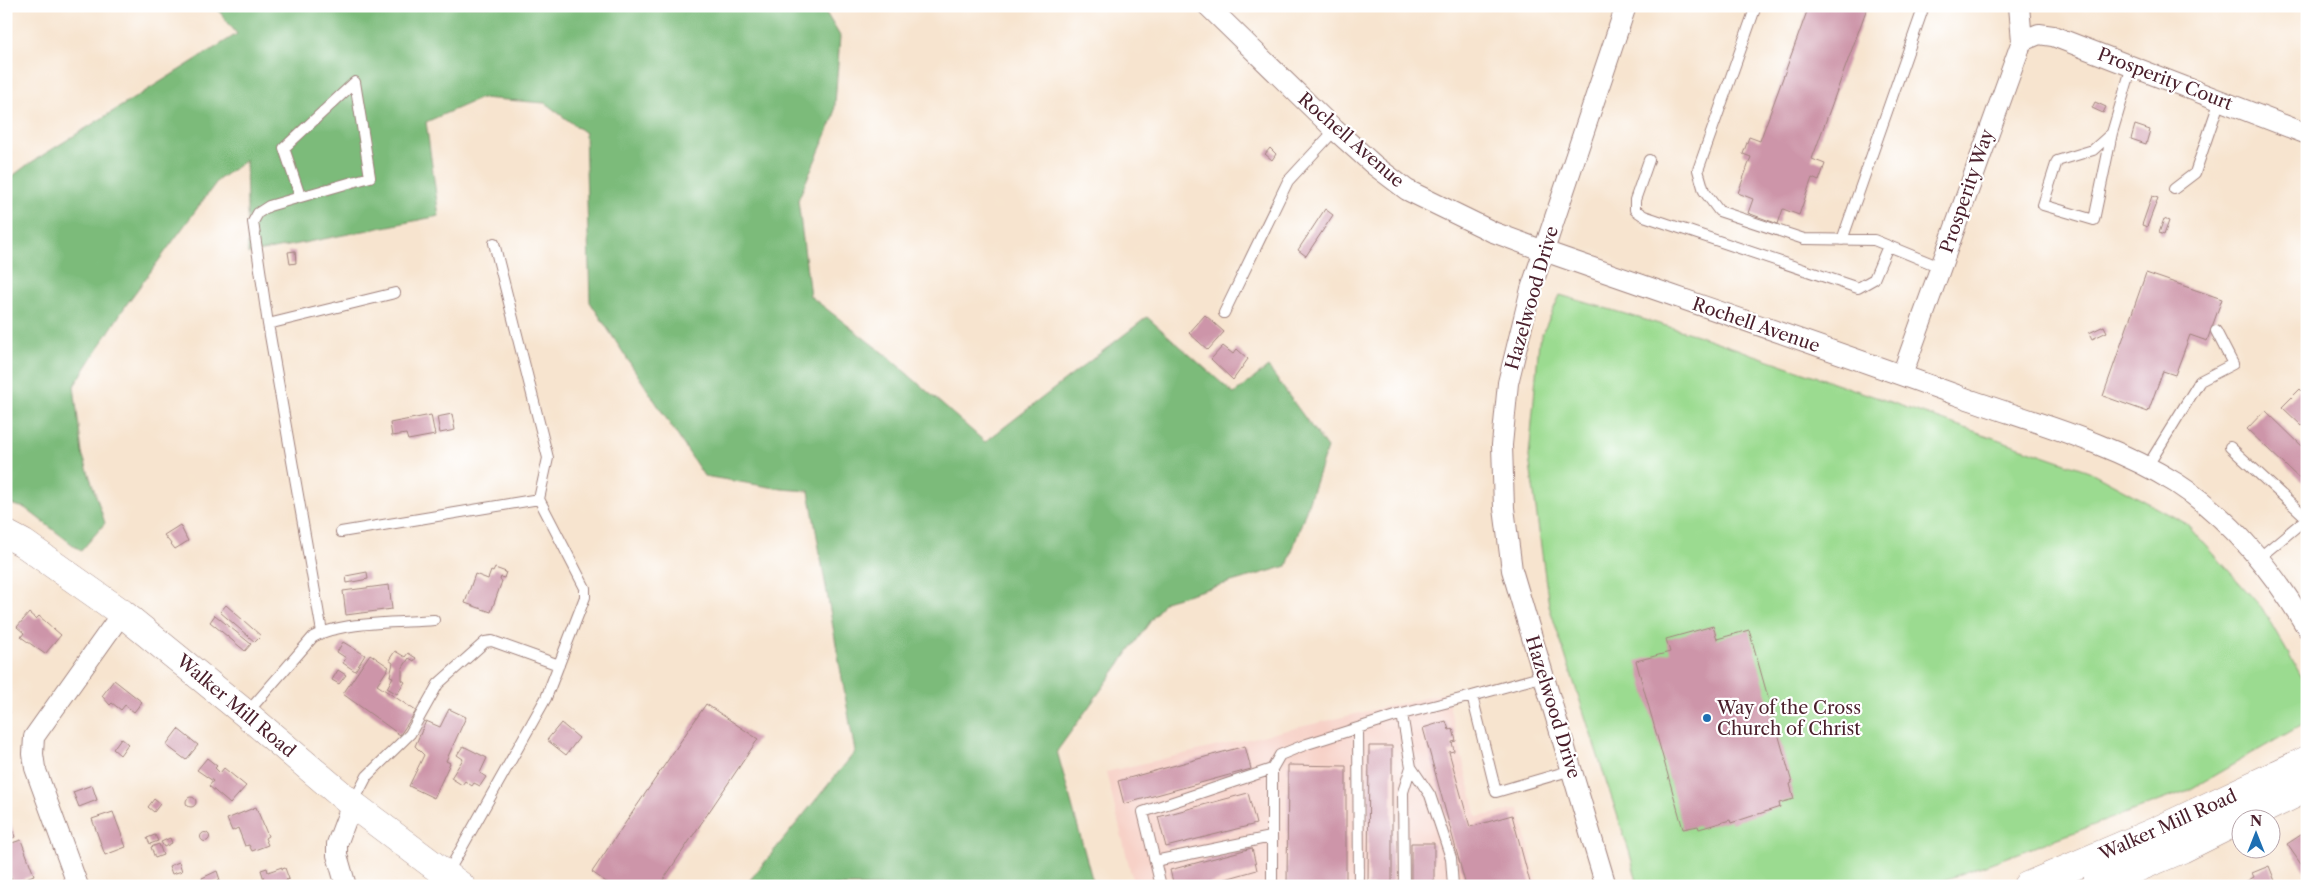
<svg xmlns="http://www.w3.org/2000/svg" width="2313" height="892" font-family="'Libre Caslon Text',serif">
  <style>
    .built { fill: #f7d1c7 }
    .green { fill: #9bdb90; stroke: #727d5e }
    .forest { fill: #7cbb7a; stroke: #636d52 }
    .building { fill: #cd95a9 }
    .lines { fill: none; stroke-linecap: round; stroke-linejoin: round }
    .lane-casing { stroke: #a0827d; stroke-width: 12 }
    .street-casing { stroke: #a0827d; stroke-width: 22 }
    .secondary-casing { stroke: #a0827d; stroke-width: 29 }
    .primary-casing { stroke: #a0827d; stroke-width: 29 }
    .lane { stroke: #fff; stroke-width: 10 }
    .street { stroke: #fff; stroke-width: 20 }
    .secondary { stroke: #fff; stroke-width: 28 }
    .primary { stroke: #fff; stroke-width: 28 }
    .poi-dot { fill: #1f6fb2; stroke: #fff; stroke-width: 2 }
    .labels { text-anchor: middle; stroke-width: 4.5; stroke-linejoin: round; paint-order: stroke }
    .street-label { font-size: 18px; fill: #4a1f2b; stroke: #fff }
    .poi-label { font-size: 18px; fill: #4a1f2b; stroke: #fff; text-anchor: start }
  </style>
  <rect width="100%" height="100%" fill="#fff"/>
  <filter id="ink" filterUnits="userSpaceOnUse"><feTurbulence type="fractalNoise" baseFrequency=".02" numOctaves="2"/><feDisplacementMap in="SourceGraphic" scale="10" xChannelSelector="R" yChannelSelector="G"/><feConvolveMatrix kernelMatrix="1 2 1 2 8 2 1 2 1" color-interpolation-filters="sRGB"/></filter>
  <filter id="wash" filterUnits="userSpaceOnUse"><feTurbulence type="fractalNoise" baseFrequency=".0096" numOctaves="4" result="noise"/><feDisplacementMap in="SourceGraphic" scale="20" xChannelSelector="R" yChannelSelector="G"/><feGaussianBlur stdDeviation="1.12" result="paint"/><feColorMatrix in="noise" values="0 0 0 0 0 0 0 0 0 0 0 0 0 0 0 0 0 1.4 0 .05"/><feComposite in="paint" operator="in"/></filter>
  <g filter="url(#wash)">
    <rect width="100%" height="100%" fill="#f7e4cf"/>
    <path class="built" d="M1446,693L1477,817L1519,809L1538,886H1134L1106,772Z"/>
    <path class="green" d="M1560,295L1697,335L2089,471L2187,524L2262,608L2307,686V722L2189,790L1928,886H1638L1630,854L1549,606L1529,457L1539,341Z"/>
    <path class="forest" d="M215,6H822L840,36L834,117L798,200L810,296L887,356L985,442L1147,317L1234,394L1268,367L1327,448L1287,566L1165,601L1057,751L1094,886H745L855,752L809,491L782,489L704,476L590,302L585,133L545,103L481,98L426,122L439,216L248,254L246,160L218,180L126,305L74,386L82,453L105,523L81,551L25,508L6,503V181L27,165L237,34Z"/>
    <g id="blocks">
      <path class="building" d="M1809,6H1862L1867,8L1812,159L1825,164L1819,181L1812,178L1799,215L1783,209L1778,224L1748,213L1753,199L1738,193L1751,157L1743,154L1749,137L1760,141Z
        M2095,102L2106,107L2103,113L2092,108Z
        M2135,125L2150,130L2146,144L2131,139Z
        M1270,148L1276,154L1272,160L1265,154Z
        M2152,196L2158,198L2147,227L2142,225Z
        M1325,209L1333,215L1306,256L1298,250Z
        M2164,219L2169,221L2164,235L2159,233Z
        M295,251L296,263L290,264L288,252Z
        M2146,273L2222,299L2207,341L2190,335L2175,375L2163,371L2148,412L2103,396Z
        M1205,315L1224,332L1208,350L1189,333Z
        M2104,326L2107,332L2092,339L2089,333Z
        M1223,346L1233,354L1237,349L1248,359L1233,380L1211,359Z
        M2300,389L2307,396V422L2302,426L2282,407Z
        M2265,410L2307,451V486L2247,429Z
        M452,414L455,430L440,433L437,417Z
        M431,415L435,435L408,440L406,434L392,436L390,423Z
        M180,525L188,541L175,549L164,535Z
        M495,568L506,572L504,578L501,577L500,580L502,581L491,612L465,603L475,574L488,579L491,571L493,572Z
        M367,572L368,579L347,583L346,576Z
        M389,585L392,609L346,615L343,591Z
        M226,605L261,636L255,642L220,612Z
        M29,613L36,619L39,616L61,635L45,654L21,637L24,633L17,627Z
        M215,615L251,644L245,651L210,622Z
        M1713,626L1717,639L1749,630L1792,783L1790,784L1794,799L1779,803L1780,807L1731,823L1730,820L1699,829L1698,826L1683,829L1636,661L1670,652L1666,639Z
        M343,642L365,655L355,671L343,663L346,658L337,652Z
        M395,651L405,657L408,653L416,658L414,661L409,658L402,669V680L405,682L397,694L387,688L393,677L390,676L393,663L389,660Z
        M370,654L389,667L377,685L416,711L400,735L343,694Z
        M338,670L346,675L339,684L332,680Z
        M114,680L142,702L134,712L125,705L121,710L112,703L110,705L102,696Z
        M706,704L758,739L659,886H612L592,872Z
        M449,709L466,717L446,761L450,763L434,798L409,786L424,755L415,746L426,721L440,727Z
        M6,710L10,712L7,723H6Z
        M1446,721L1449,730L1453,729L1456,741L1452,742L1454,751L1449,752L1470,827L1512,815L1531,886H1466L1423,728Z
        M561,723L579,738L566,755L547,740Z
        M178,729L198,745L186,760L166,745Z
        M121,738L128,744L120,755L113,749Z
        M463,746L487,758L480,773L486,777L480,786L474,783L472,786L465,781L462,785L451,778L463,759L457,755Z
        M1245,746L1251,769L1124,804L1118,781Z
        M1369,746H1392V886H1368Z
        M207,758L217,766L215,768L220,773L224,768L246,786L230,804L209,786L213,781L197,770Z
        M1288,765L1346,766V886H1287Z
        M92,785L97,800L79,807L73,792Z
        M1248,793L1256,824L1166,847L1158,817Z
        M186 802a5 5 0 1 1 10 0a5 5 0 1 1-10 0Z
        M154,799L160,804L154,812L148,807Z
        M256,807L268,836L265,838L268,845L252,851L249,845L245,846L238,828L232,831L227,819Z
        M113,812L126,847L105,855L92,819Z
        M9,819L15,837L6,841V820Z
        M2307,831V873L2287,844Z
        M200.5 837a4.5 4.5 0 1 1 9 0a4.5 4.5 0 1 1-9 0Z
        M155,835L158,841L150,844L147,838Z
        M170,838L172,843L164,847L161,842Z
        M21,840L34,875L13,883L6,865V845Z
        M1411,843H1434V886H1411Z
        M159,844L163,855L155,858L151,847Z
        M1252,848L1257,870L1201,886H1174L1170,870Z
        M179,862L182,871L172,874L169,866Z
        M2269,866L2277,886H2238L2254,877L2252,873Z
        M282,867V869L285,868L289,879L286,880L288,886H266L261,870L267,868L268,872Z
        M217,871L220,880L205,886L202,878Z"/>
    </g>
  </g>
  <g filter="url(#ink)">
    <use href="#blocks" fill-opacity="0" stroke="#a0827d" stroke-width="1"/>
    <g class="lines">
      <g class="lane-casing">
        <path id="lane" d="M1756,6L1698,170L1704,191L1719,211L1804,239L1874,240L1940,267
          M2112,133L2094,220L2043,205L2057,161L2093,150L2112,133L2132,66
          M1649,160L1635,200V210L1644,216L1858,288L1874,279L1888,246
          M2174,189L2195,173L2220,100
          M1842,240L1924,6
          M1224,313L1288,181L1335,130
          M268,324L253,222L258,213L269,206L370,177L355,82L284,148L300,196
          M2230,447L2307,518
          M2147,467L2200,381L2233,364L2216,331
          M341,532L539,499
          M2260,557L2307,518
          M322,632L268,324L395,293
          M1544,676L1472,696L1496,792L1572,770
          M247,713L313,637C342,621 401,623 434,620
          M1402,714L1411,767L1430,795L1451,858L1453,886
          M1358,728L1359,886
          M353,803L367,776L410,734L438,684L485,642L492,641L559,665
          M1155,861L1271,837
          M447,874L546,698L585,597V588L539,499L548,458L494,243
          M1161,886L1143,812L1272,769
          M1272,886V769L1280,755L1307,744L1402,714L1472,696
          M1404,886L1403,792L1411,767"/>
      </g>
      <g class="street-casing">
        <path id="street" d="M1208,6L1335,130L1374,165L1407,190L1493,232L1544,251C1684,300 1825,347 1965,398C2036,423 2112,443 2176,483C2232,519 2273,571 2307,628
          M2022,41L2039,34L2053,36L2307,134
          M1902,375L2022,41L2019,6
          M78,886L35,768L33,754L34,737L122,613
          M346,886L337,855V844L352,804
          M1606,886L1512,570L1504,508L1502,445L1508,383L1531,289L1626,6"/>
      </g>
      <g class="secondary-casing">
        <path id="secondary" d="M6,534L23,543L122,613L246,714L352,804L461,886"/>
      </g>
      <g class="primary-casing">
        <path id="primary" d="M2242,820L2307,788
          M2027,886L2156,831L2307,760
          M2095,886L2182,849L2240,820"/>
      </g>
      <use href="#lane" class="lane"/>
      <use href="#street" class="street"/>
      <use href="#secondary" class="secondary"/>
      <use href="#primary" class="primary"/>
    </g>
  </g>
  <circle class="poi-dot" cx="1707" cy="718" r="5"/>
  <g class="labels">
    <g class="street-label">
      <text transform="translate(2165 79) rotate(21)" y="6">Prosperity Court</text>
      <text transform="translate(1351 140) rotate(41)" y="6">Rochell Avenue</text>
      <text transform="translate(1967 191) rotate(-71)" y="6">Prosperity Way</text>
      <text transform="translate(1532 298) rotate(-74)" y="6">Hazelwood Drive</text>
      <text transform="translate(1756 325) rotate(19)" y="6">Rochell Avenue</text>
      <text transform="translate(236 706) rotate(40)" y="6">Walker Mill Road</text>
      <text transform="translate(1553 707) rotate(73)" y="6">Hazelwood Drive</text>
      <text transform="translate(2168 825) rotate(-24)" y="6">Walker Mill Road</text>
    </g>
    <g class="poi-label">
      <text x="1717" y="714">Way of the Cross<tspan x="1717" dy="21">Church of Christ</tspan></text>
    </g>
  </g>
  <rect width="2313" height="892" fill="none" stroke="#fff" stroke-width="25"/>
  <g transform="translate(2256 834)"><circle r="24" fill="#ffffff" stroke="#b7a5aa"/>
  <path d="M0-4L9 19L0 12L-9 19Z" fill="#1f6fb2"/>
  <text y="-8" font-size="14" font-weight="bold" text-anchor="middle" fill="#4a1f2b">N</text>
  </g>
</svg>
